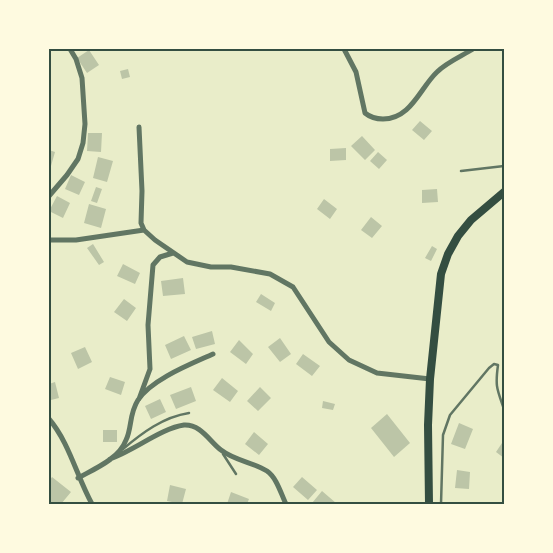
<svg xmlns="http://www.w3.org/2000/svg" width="553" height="553" font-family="'Asap Condensed',sans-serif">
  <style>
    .building { fill: #bcc5a7 }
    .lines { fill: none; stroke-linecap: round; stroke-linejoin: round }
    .service { stroke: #617663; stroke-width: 2.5 }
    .minor { stroke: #617663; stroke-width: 5 }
    .secondary { stroke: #344e41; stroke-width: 8 }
    .neatline { fill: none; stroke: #344e41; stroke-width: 2 }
  </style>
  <rect width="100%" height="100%" fill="#e9edc9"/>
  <path class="building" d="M89,50L99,65L87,73L77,58Z
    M128,69L130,77L122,79L120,71Z
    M420,121L432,131L424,140L412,130Z
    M88,133H102L101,152L87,151Z
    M362,136L375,150L365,160L351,146Z
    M346,148V160L330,161V149Z
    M49,150L55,152L51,166H49Z
    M378,152L387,160L379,169L370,161Z
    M98,157L113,161L107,182L93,178Z
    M71,175L85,182L79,195L65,189Z
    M96,187L102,189L97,203L91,201Z
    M437,189L438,202L422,203V190Z
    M57,196L70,203L63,218L49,211Z
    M324,199L337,209L330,219L317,209Z
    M89,204L106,209L101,228L84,223Z
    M371,217L382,226L372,238L361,230Z
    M93,244L104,262L99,265L87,248Z
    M432,246L437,249L431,261L425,258Z
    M123,264L140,273L135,284L117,276Z
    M183,278L185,294L163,296L161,281Z
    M261,294L275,303L271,311L256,302Z
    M124,299L136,308L127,321L114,312Z
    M212,331L215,344L196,349L192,337Z
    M184,336L191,350L171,359L165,345Z
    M280,338L291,354L280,362L268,347Z
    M239,340L253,354L246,364L230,352Z
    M85,347L92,362L78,369L71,353Z
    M303,354L320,366L312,376L296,364Z
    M110,377L125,382L121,395L105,389Z
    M222,378L238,391L230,402L213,390Z
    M55,382L59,398L51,400L49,384Z
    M191,387L196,401L176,409L170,395Z
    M260,387L271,398L258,411L247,401Z
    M160,399L166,412L151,419L145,406Z
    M323,401L335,404L333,410L322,408Z
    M387,414L410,443L394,457L371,428Z
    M459,423L473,429L465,449L451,444Z
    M103,430H117V442H103Z
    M254,432L268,444L259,455L245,444Z
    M504,440V458L496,452Z
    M457,470L470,472L469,489L455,488Z
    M52,477L71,492L61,504H49V481Z
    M302,477L317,490L308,500L293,487Z
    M170,485L186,489L182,504L167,501Z
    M322,491L336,503L335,504L312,503Z
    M231,492L249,499L247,504H227Z"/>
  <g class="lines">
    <path class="service" d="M461,171L504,166
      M123,449C142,433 163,417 189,413
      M223,454L236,474
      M441,504L443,435L450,415L489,368L494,364L498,365C495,387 497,389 504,409"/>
    <path class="minor" d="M344,49L356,72L365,113C371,118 376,119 383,119C411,119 420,88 437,72C447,62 462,56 473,49
      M139,127L142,191L141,223L144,230L155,240L187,262L211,267H231L270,274L293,287L329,342L349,360L377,373L430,379
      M49,196L67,175L78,159L83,143L85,124L82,78L76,59L70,49
      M49,240H76L144,230
      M139,399L150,369L148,325L153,265L160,257L173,253
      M49,419C69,442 77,477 92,504
      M110,459C133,451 162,428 184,425C201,424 210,442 221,450C235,461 253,462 267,471C277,478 281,494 286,504
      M78,478C94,469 119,459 126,440C132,428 129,414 138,400C152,379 191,364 213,354"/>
    <path class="secondary" d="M429,504L428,425L430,379L441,274L448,254L458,236L471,220L504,192"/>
  </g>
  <rect width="553" height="553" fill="none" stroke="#fefae0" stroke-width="100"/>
  <rect x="50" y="50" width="453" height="453" class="neatline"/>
</svg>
